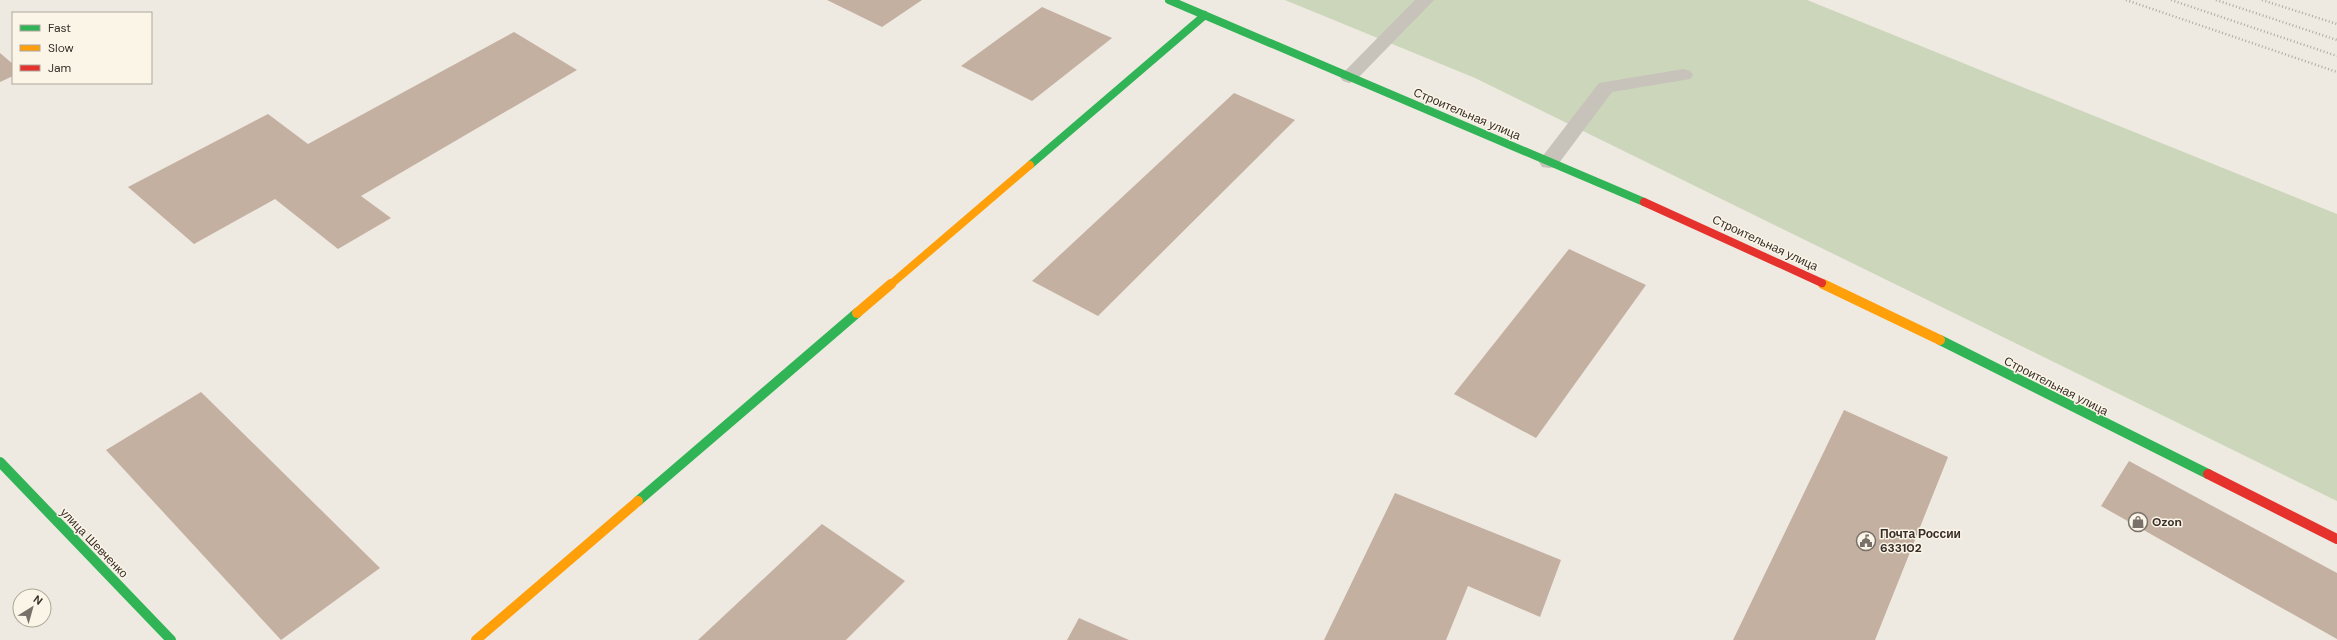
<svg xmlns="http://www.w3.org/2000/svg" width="2337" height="640" font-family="'DM Sans',sans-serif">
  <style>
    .green { fill: #ccd6ba }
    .building { fill: #c4b0a1 }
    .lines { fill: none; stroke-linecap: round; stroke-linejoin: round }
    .lane { fill: #c7c2ba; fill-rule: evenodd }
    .fast-far1 { stroke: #30b455; stroke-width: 8 }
    .fast { stroke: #30b455; stroke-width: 10 }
    .slow-far1 { stroke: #ff9f0a; stroke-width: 8 }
    .slow { stroke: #ff9f0a; stroke-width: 10 }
    .jam-far1 { stroke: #e5322d; stroke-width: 8 }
    .jam { stroke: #e5322d; stroke-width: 10 }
    .rail { stroke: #afaba5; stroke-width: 2.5; stroke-dasharray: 1 2.5; stroke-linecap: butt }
    .labels { text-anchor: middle; stroke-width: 3; stroke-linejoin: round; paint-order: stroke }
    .street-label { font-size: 12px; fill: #392f28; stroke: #fbf5e8 }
    .poi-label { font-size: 12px; font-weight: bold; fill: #392f28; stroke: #fbf5e8; text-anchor: start }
  </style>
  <rect width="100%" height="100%" fill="#eeeae1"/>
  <path class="green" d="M1285,0H1807L2337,214V501L1475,78Z"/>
  <path class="building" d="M827,0H922L882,27Z
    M1042,7L1112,38L1032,101L961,66Z
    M514,32L577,70L361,196L391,218L338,249L275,199L194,244L128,187L268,114L308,144Z
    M0,53L13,64V76L0,82Z
    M1234,93L1295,120L1098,316L1032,281Z
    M1569,249L1646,285L1536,438L1454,394Z
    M201,392L380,568L281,640L106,450Z
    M1844,410L1948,457L1875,640H1733Z
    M2129,461L2337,573V639L2101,506Z
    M1395,493L1561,560L1540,617L1468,586L1446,640H1324Z
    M822,524L905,581L846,640H698Z
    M1079,618L1129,640H1067Z"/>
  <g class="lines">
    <path class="lane" d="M1415,0H1434L1355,81L1349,83L1343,81L1340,77L1343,73Z
      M1684,69L1690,71L1693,75L1690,79L1612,92L1556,167L1549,168L1542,167L1539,162L1542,157L1599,83Z"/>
    <path class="fast-far1" d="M1169,0L1644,202
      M1030,165L1205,15"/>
    <path class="fast" d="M1940,340L2208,474
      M0,462L171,640
      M638,501L857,313"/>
    <path class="slow-far1" d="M1822,283L1826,285
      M890,285L1030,165"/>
    <path class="slow" d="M1823,284L1940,340
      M857,313L891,284
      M476,640L638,501"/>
    <path class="jam-far1" d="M1644,202L1822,283"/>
    <path class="jam" d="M2208,474L2337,539"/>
    <path class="rail" d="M2126,0L2337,72
      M2171,0L2337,56
      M2216,0L2337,40
      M2262,0L2337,24"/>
  </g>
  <defs>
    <g id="shop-ring" transform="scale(1)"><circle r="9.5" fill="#fbf5e8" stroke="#787069" stroke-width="1.5"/><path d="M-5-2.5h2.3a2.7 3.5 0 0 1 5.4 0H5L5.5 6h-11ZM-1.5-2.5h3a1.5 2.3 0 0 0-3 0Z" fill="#787069"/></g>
    <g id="civic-ring" transform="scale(1)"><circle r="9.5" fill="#fbf5e8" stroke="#787069" stroke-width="1.5"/><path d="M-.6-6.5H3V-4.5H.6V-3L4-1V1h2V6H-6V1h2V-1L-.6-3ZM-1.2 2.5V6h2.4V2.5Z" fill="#787069"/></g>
  </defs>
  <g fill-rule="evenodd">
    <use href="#shop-ring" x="2138" y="522"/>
    <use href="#civic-ring" x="1866" y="541"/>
  </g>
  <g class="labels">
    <g class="street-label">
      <text transform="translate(1467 114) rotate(23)" y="4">Строительная улица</text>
      <text transform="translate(1765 243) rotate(25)" y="4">Строительная улица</text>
      <text transform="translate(2056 386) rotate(27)" y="4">Строительная улица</text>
      <text transform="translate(94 543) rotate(46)" y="4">улица Шевченко</text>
    </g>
    <g class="poi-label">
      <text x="2152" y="526">Ozon</text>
      <text x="1880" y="538">Почта России<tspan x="1880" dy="14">633102</tspan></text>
    </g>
  </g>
  <rect x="12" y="12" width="140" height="72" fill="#fbf5e8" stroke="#ada69b"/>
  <rect x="20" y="25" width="20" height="6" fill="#30b455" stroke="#ada69b"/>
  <text x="48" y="32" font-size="12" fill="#392f28">Fast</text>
  <rect x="20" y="45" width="20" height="6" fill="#ff9f0a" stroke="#ada69b"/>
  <text x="48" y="52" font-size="12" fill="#392f28">Slow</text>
  <rect x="20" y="65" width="20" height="6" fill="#e5322d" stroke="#ada69b"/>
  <text x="48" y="72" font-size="12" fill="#392f28">Jam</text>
  <g transform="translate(32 608) rotate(37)"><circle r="19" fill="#fbf5e8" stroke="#ada69b"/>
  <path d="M0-3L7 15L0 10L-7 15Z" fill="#787069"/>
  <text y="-6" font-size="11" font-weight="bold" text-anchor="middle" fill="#392f28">N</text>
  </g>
</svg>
